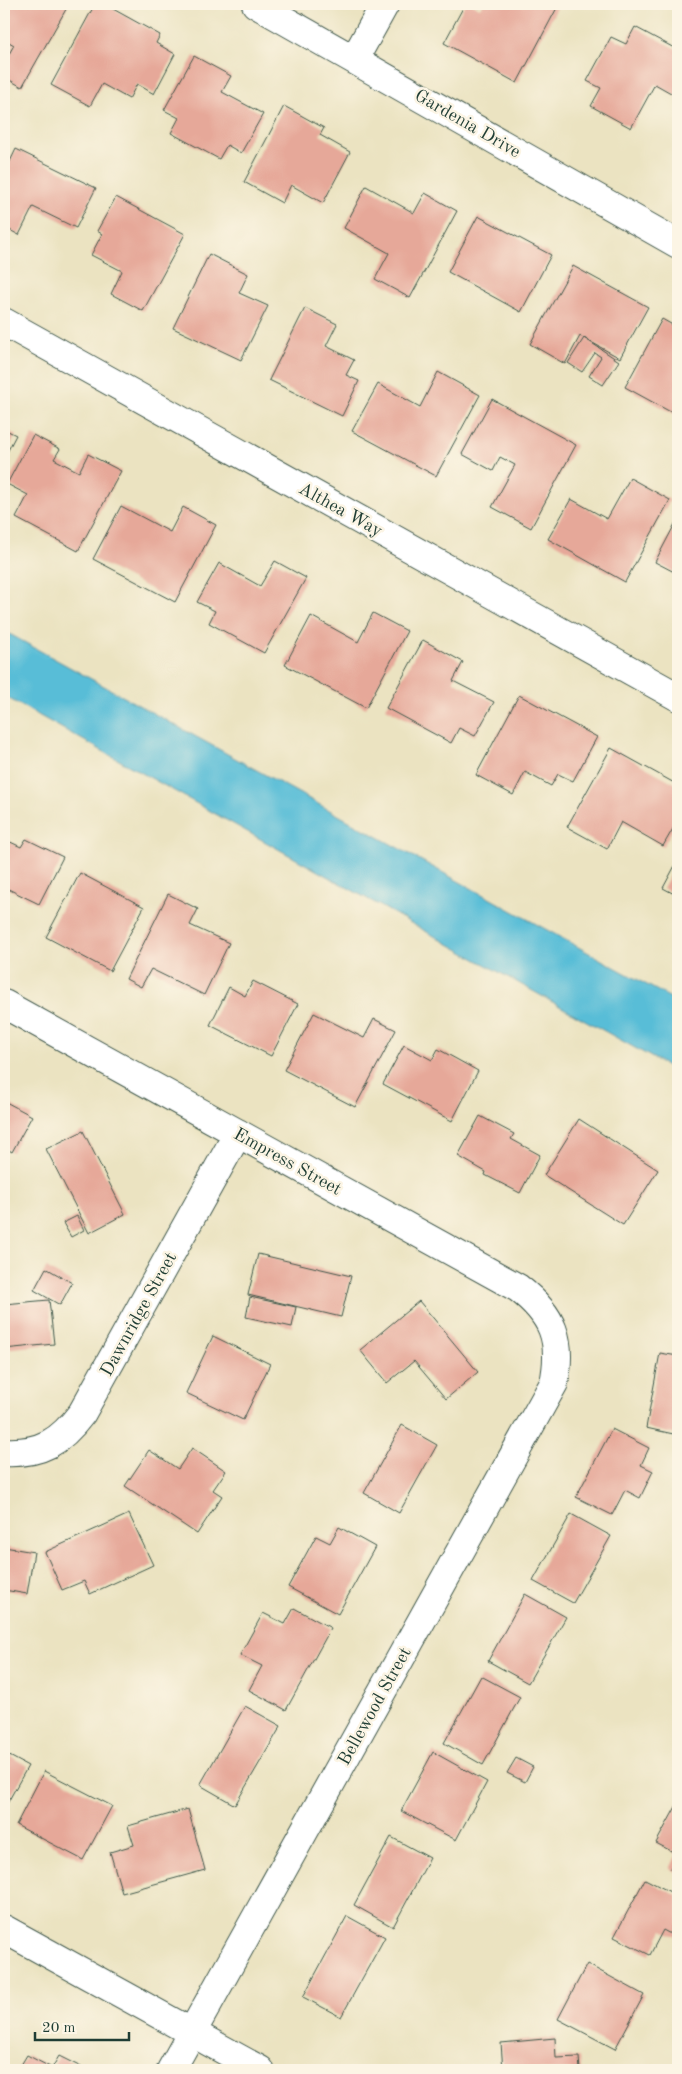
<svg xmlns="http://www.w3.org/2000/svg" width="682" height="2074" font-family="'Old Standard TT',serif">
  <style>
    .water { fill: #59bdd7; stroke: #3c7d86 }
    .building { fill: #e6a899 }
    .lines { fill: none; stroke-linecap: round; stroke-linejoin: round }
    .minor-casing { stroke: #3e5649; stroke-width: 30 }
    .minor { stroke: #fff; stroke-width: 28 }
    .labels { text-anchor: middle; stroke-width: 5; stroke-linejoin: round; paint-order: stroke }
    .street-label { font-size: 18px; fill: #1f3d34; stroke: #fcf5e5 }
  </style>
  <rect width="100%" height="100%" fill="#fcf5e5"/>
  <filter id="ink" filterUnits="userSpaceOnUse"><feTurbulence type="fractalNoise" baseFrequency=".02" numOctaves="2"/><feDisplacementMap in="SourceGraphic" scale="10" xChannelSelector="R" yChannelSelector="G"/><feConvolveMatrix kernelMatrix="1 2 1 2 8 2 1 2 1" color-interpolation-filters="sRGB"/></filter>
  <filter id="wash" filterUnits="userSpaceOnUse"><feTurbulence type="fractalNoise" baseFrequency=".0096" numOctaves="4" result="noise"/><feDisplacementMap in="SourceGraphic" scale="20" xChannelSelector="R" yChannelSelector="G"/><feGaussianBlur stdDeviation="1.12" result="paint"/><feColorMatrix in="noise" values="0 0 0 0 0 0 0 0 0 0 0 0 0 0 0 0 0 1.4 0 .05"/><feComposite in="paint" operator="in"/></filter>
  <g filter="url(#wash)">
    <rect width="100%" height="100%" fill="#ebe3c1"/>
    <path class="water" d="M4,631L678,1002V1072L4,696Z"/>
    <g id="blocks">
      <path class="building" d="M4,4H69L22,87L4,77V63L14,45L4,39Z
        M95,4H104L160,35L156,43L175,54L154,94L137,84L129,99L102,84L90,106L51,85Z
        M465,4H472L480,8L482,4H559L517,83L444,43Z
        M635,27L678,50V97L655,84L631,128L591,106L601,88L587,81L611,37L626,44Z
        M194,56L231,76L222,92L263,114L241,153L227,145L219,159L171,133L179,118L164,110Z
        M284,106L324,128L320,135L350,152L323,203L291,185L282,203L244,182Z
        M16,149L96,188L76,228L33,207L19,235L4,227V174Z
        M366,186L414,213L425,193L457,211L410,298L375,279L389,253L344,228Z
        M116,197L185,234L143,311L111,294L122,271L91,255L102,234L97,231Z
        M478,216L551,255L521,312L448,272Z
        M209,254L248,274L239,293L268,306L241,360L173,328Z
        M573,266L648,307L620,358L580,336L565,364L530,344Z
        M305,308L337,324L326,346L354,360L346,375L359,381L342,416L269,380Z
        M662,319L678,328V416L625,387Z
        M584,338L619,361L603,385L589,376L601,357L595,353L582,372L568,363Z
        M438,372L480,395L436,476L352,431L378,384L420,407Z
        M492,399L576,445L531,528L492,507L515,465L500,457L493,471L462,454Z
        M4,429L16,435L4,458Z
        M33,435L60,449L54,459L79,472L88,454L121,471L78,551L16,518L28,495L7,484Z
        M630,478L670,500L625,582L548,539L571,499L607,519Z
        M121,506L170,532L183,507L216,525L175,602L93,559Z
        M676,522L678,523V574L655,562Z
        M275,561L306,578L264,653L209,623L215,611L197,602L219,563L260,586Z
        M373,613L407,631L366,708L285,665L311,616L358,642Z
        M423,640L463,662L453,681L494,702L475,736L459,728L451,743L386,708Z
        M519,695L597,737L573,781L558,774L551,786L525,772L513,795L476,775Z
        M611,748L678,785V820L663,846L621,822L607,849L567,827Z
        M4,839L21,847L26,839L63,857L39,904L4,887Z
        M678,860V896L663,888Z
        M80,873L144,907L110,971L46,937Z
        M168,894L198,909L190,925L229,943L204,995L151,969L141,987L126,979Z
        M253,981L298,1004L271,1056L210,1025L229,987L245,996Z
        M314,1013L364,1038L374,1019L396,1030L355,1107L284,1070Z
        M404,1045L432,1060L438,1049L478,1071L452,1121L383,1084Z
        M4,1101L32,1116L12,1152L4,1147Z
        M480,1116L514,1134L511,1139L540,1155L520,1193L485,1175L486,1172L458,1156Z
        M579,1119L658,1170L623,1225L544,1175Z
        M83,1131L125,1214L89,1233L46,1149Z
        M77,1216L84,1230L71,1237L63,1223Z
        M258,1254L351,1276L341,1317L248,1295Z
        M46,1268L72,1283L60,1305L34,1290Z
        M250,1297L296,1307L292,1327L246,1317Z
        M49,1300L54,1344L4,1349V1304Z
        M419,1301L478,1372L446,1399L414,1361L387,1383L360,1350Z
        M213,1336L270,1364L243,1420L186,1393Z
        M660,1353L678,1356V1435L646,1428Z
        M402,1425L437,1445L399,1513L364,1493Z
        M612,1429L649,1448L641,1465L653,1471L640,1498L625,1490L612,1515L576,1497Z
        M192,1448L226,1471L213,1490L222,1496L197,1534L125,1486L149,1450L178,1469Z
        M129,1514L153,1565L90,1594L84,1581L62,1590L45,1552Z
        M571,1514L611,1536L573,1603L533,1581Z
        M339,1527L375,1547L338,1614L288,1587L316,1536L330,1543Z
        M4,1547L34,1552L27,1594L4,1590Z
        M525,1594L566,1617L528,1683L488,1661Z
        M294,1608L331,1628L286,1710L249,1690L262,1666L240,1655L263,1613L285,1624Z
        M481,1676L520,1697L483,1765L444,1743Z
        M245,1706L281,1726L235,1805L200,1785Z
        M433,1752L487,1782L456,1840L401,1811Z
        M4,1753L28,1766L4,1809Z
        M516,1758L533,1767L525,1782L507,1773Z
        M44,1771L112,1806L83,1860L16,1825Z
        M678,1803V1874L670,1869L677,1854L656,1843Z
        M188,1809L205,1870L122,1893L110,1852L134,1845L128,1826Z
        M391,1837L430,1858L393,1927L354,1905Z
        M645,1879L678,1896V1933L676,1937L663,1930L650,1955L614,1937Z
        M347,1916L385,1937L341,2017L303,1997Z
        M587,1964L644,1995L615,2049L558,2019Z
        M555,2038L556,2058L579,2057L580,2070H503L501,2043Z
        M27,2055L52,2068L59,2056L87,2070H18Z"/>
    </g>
  </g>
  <g filter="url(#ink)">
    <use href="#blocks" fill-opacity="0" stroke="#3e5649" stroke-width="1"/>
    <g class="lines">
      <g class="minor-casing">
        <path id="minor" d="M256,4L678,244
          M355,58L385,4
          M4,322L678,697
          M4,1004L518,1288C553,1315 563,1340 554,1383L171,2070
          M4,1452C41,1454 60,1442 82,1413L238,1133
          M4,1929L260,2070"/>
      </g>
      <use href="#minor" class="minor"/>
    </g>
  </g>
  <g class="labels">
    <g class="street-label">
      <text transform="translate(468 123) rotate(30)" y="6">Gardenia Drive</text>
      <text transform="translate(341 509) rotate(29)" y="6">Althea Way</text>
      <text transform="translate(288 1161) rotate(29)" y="6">Empress Street</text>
      <text transform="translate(138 1314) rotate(-61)" y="6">Dawnridge Street</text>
      <text transform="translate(374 1706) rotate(-61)" y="6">Bellewood Street</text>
    </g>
  </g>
  <rect width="682" height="2074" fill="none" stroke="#fcf5e5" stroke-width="20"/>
  <path d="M35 2032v8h94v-8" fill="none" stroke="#1f3d34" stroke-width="2.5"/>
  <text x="42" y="2032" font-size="15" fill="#1f3d34" stroke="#fcf5e5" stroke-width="4" paint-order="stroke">20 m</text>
</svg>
